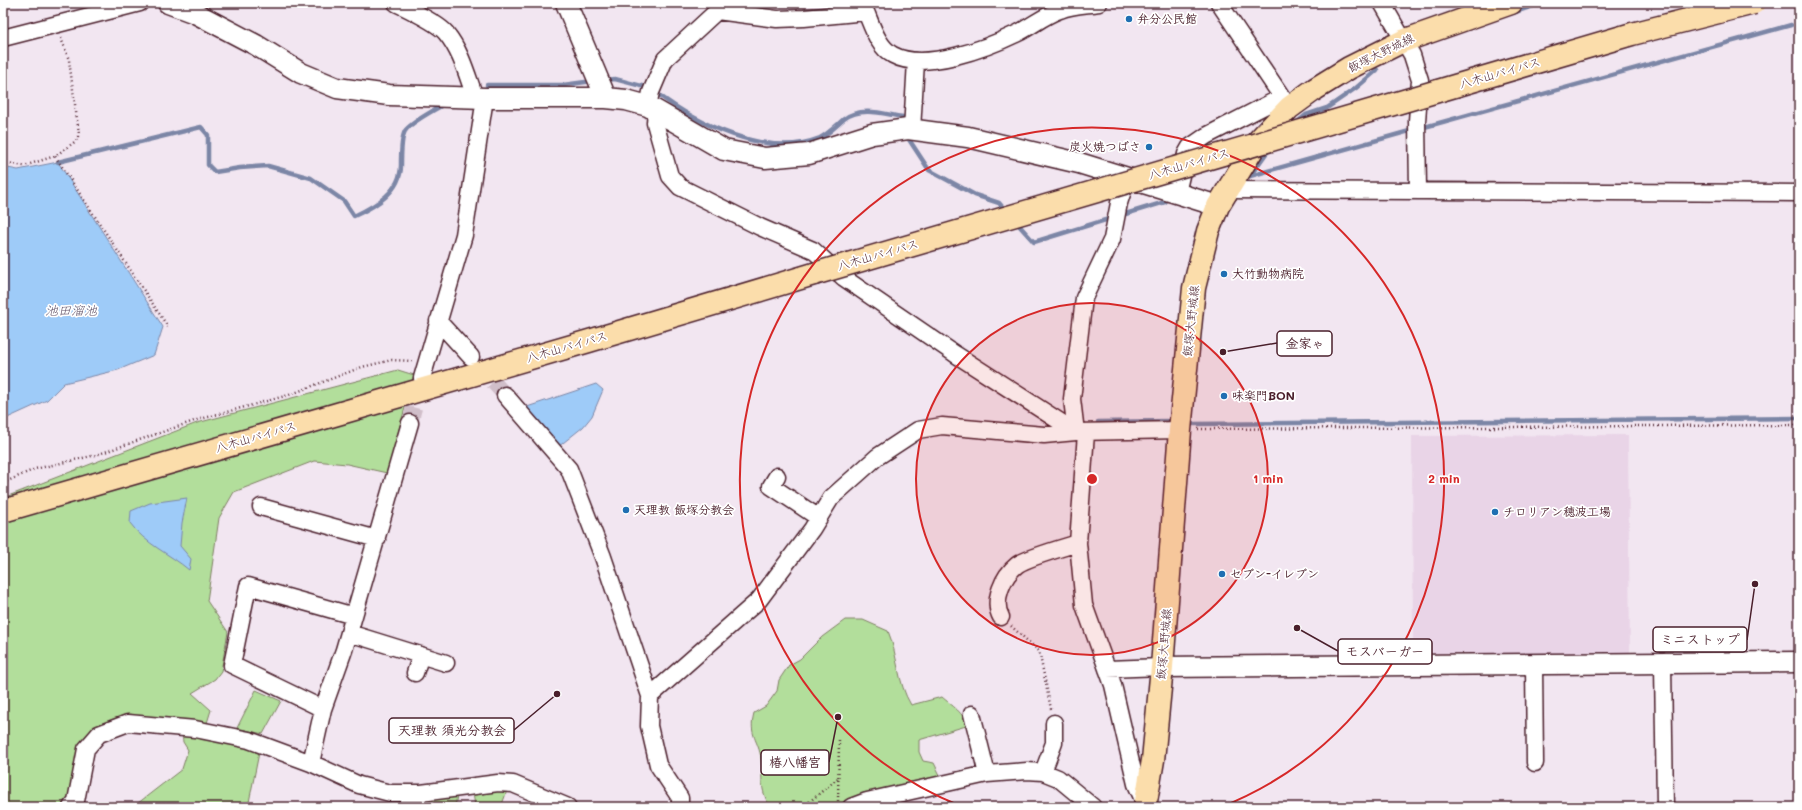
<svg xmlns="http://www.w3.org/2000/svg" width="1802" height="810" font-family="Mali,'Klee One',sans-serif">
  <style>
    .built { fill: #e9d4e7 }
    .green { fill: #b2de9b; stroke: #7e7e63 }
    .water { fill: #9ecbf8; stroke: #7c86a6 }
    .lines { fill: none; stroke-linecap: round; stroke-linejoin: round }
    .stream { stroke: #7c86a6; stroke-width: 4.5 }
    .minor-tunnel { stroke: #d0bec9; stroke-width: 16; stroke-dasharray: 16 8; stroke-linecap: butt }
    .minor-casing { stroke: #4a1f2b; stroke-width: 19 }
    .tertiary-casing { stroke: #4a1f2b; stroke-width: 23 }
    .primary-casing { stroke: #4a1f2b; stroke-width: 25 }
    .trunk-casing { stroke: #4a1f2b; stroke-width: 25 }
    .path { stroke: #4a1f2b; stroke-width: 2.5; stroke-dasharray: 1 3; stroke-linecap: butt }
    .minor { stroke: #fff; stroke-width: 16 }
    .tertiary { stroke: #fff; stroke-width: 20 }
    .primary { stroke: #fbddab; stroke-width: 22 }
    .trunk { stroke: #fbddab; stroke-width: 22 }
    .trunk-bridge-casing { stroke: #4a1f2b; stroke-width: 25; stroke-linecap: butt }
    .trunk-bridge { stroke: #fbddab; stroke-width: 22 }
    .ring { fill: none; stroke: #d62828; stroke-width: 2 }
    .poi-dot { fill: #1f6fb2; stroke: #fff; stroke-width: 1.5 }
    .labels { text-anchor: middle; stroke-width: 3.5; stroke-linejoin: round; paint-order: stroke }
    .poi-label { font-size: 12px; font-weight: bold; fill: #4a1f2b; stroke: #fff; text-anchor: start }
    .street-label { font-size: 12px; fill: #4a1f2b; stroke: #fff }
    .water-label { font-size: 13px; font-style: italic; fill: #635368; stroke: #fff }
    .centre { fill: #d62828; stroke: #fff; stroke-width: 2 }
    .ring-label { font-size: 12px; text-anchor: middle; font-weight: bold; fill: #d62828; stroke: #fff; stroke-width: 3.5; stroke-linejoin: round; paint-order: stroke }
    .leader { fill: none; stroke: #4a1f2b; stroke-width: 1.5 }
    .callout-dot { fill: #4a1f2b; stroke: #fff; stroke-width: 1.5 }
    .callout { fill: #fff; stroke: #4a1f2b; stroke-width: 1.5 }
    .callout-label { font-size: 13px; text-anchor: middle; font-weight: bold; fill: #4a1f2b }
  </style>
  <rect width="100%" height="100%" fill="#f2e6f1"/>
  <filter id="ink" filterUnits="userSpaceOnUse"><feTurbulence type="fractalNoise" baseFrequency=".025" numOctaves="2"/><feDisplacementMap in="SourceGraphic" scale="8" xChannelSelector="R" yChannelSelector="G"/><feConvolveMatrix kernelMatrix="1 2 1 2 8 2 1 2 1" color-interpolation-filters="sRGB"/></filter>
  <g filter="url(#ink)">
    <path class="built" d="M1628,435L1630,654L1413,656L1412,436Z"/>
    <path class="green" d="M398,370L414,375L387,473L347,464L314,461L234,492L219,518L207,601L228,632L221,671L215,679L192,693L211,710L207,723L96,730L72,798L66,807H3V498L197,423Z
      M845,620H863L888,631C898,655 897,682 911,705L942,697C951,705 966,714 966,726L919,740V752L923,761L934,763L941,777L844,807H770C759,787 763,780 761,759C759,740 748,736 754,713L766,706L777,691L779,680L789,665L800,659L822,637Z
      M256,690L281,701L263,734L237,728Z
      M182,732L260,748L248,807H133L182,769L188,750L183,742Z
      M508,788L501,807H475L473,792Z
      M457,795L455,807H419L422,797Z"/>
    <path class="water" d="M58,162L163,327L154,355L118,370L64,383L47,400L3,420V167L18,170Z
      M596,384L603,390L592,416L583,427L558,447L521,409Z
      M187,498L182,523L180,546L191,559L189,570C170,554 145,544 130,523L131,511L150,503Z"/>
    <g class="lines">
      <path class="stream" d="M1512,13L1542,3
        M604,80L615,79L649,88
        M487,85H563L593,81
        M655,92C697,124 767,159 820,138C828,134 837,125 844,119C861,106 884,114 903,117
        M1295,124L1306,115L1327,108L1356,88L1377,70
        M1421,128L1791,25
        M908,138L929,170L975,195L999,203L1006,211
        M58,162L201,127L208,135V165L215,172L240,168L268,166L311,178L344,201L354,216C376,206 401,191 401,165C401,157 401,138 405,131C410,123 434,110 443,105
        M1250,176L1413,130
        M1250,176L1270,148
        M1119,216L1165,202
        M1016,222L1034,242L1112,218
        M1098,422L1168,421
        M1192,424L1799,418"/>
      <path class="minor-tunnel" d="M477,364L505,395
        M410,423L421,382"/>
      <g class="minor-casing">
        <path id="minor" d="M396,3C408,9 438,23 446,33C461,51 467,75 475,97
          M1219,3L1288,106
          M1382,3L1412,55L1420,80L1417,121L1418,190
          M3,38L140,3
          M648,106L651,92L665,59L717,11L777,19L804,18L866,12C872,26 878,47 893,55C924,72 987,48 1018,33C1032,26 1045,15 1060,10C1072,5 1086,5 1099,3
          M656,111L655,123L670,176L680,187L760,227L813,250L844,278L955,354L1076,432
          M912,130L916,61
          M1228,190L1799,193
          M1177,193L1186,154L1190,147L1206,136L1282,97
          M438,321L471,357
          M422,378L464,235L485,98
          M505,395L569,469L603,557L650,696L649,726L658,765L680,798V807
          M1076,432L1072,399L1084,298L1112,239L1119,203L1127,178
          M1086,433L1078,543L1084,605L1113,685L1136,784L1145,804
          M777,476L771,486L819,518
          M261,507L377,539
          M1001,617C992,601 1003,576 1017,565C1026,558 1065,547 1078,543
          M349,633L446,663
          M1663,664L1665,807
          M1534,665L1535,763
          M1107,669L1162,667
          M415,673L421,655
          M650,696L759,600L812,529L831,498L877,457L918,430L942,426L1044,435L1076,432L1180,430
          M323,709L232,665L248,586L354,616
          M972,714L987,774
          M311,763L323,709L344,650L410,423
          M1043,772L1054,743V723
          M71,807L76,801L86,749L99,734L128,723L195,729L249,740L311,763L359,785L390,793H421L498,783L513,784L568,807
          M851,807L867,801L987,774L1027,771L1043,772L1058,778L1093,807"/>
      </g>
      <g class="tertiary-casing">
        <path id="tertiary" d="M168,3L195,13L256,45L301,73L337,88L389,95L485,98H606L626,100L648,106L724,150L765,158L809,154L872,134L908,129L968,137L1079,163L1218,206
          M566,3L606,98
          M1162,667L1799,662"/>
      </g>
      <g class="primary-casing">
        <path id="primary" d="M1145,807L1153,760L1162,667L1180,430L1194,288L1208,231L1218,206L1257,142L1289,108L1315,89L1349,68L1403,41L1511,3"/>
      </g>
      <g class="trunk-casing">
        <path id="trunk" d="M3,511L589,341L814,274"/>
      </g>
      <path class="path" d="M61,38L69,60L79,134L76,141L55,156L168,327
        M3,162L24,166L55,156
        M1198,429L1799,425
        M3,483L35,469L96,455L197,420L289,395L362,367L392,360L412,361
        M1011,626L1039,651L1051,709
        M838,801L839,739
        M803,807L838,778"/>
      <use href="#minor" class="minor"/>
      <use href="#tertiary" class="tertiary"/>
      <use href="#primary" class="primary"/>
      <use href="#trunk" class="trunk"/>
      <g class="trunk-bridge-casing">
        <path id="trunk-bridge" d="M814,274L1632,34L1754,3"/>
      </g>
      <use href="#trunk-bridge" class="trunk-bridge"/>
    </g>
  </g>
  <circle cx="1092" cy="479" r="176" fill="#d62828" fill-opacity=".12"/>
  <g class="ring">
    <circle cx="1092" cy="479" r="176"/>
    <path d="M963 807A352 352 0 1 1 1221 807"/>
  </g>
  <g class="poi-dot">
    <circle cx="1129" cy="19" r="4"/>
    <circle cx="1149" cy="147" r="4"/>
    <circle cx="1224" cy="274" r="4"/>
    <circle cx="1224" cy="396" r="4"/>
    <circle cx="626" cy="510" r="4"/>
    <circle cx="1495" cy="512" r="4"/>
    <circle cx="1222" cy="574" r="4"/>
  </g>
  <g class="labels">
    <g class="poi-label">
      <text x="1137" y="23">弁分公民館</text>
      <text x="1141" y="151" text-anchor="end">炭火焼つばさ</text>
      <text x="1232" y="278">大竹動物病院</text>
      <text x="1232" y="400">味楽門BON</text>
      <text x="634" y="514">天理教 飯塚分教会</text>
      <text x="1503" y="516">チロリアン穂波工場</text>
      <text x="1230" y="578">セブン-イレブン</text>
    </g>
    <g class="street-label">
      <text transform="translate(1381 53) rotate(-26)" y="4">飯塚大野城線</text>
      <text transform="translate(1500 73) rotate(-16)" y="4">八木山バイパス</text>
      <text transform="translate(1189 164) rotate(-16)" y="4">八木山バイパス</text>
      <text transform="translate(878 255) rotate(-16)" y="4">八木山バイパス</text>
      <text transform="translate(1191 321) rotate(-84)" y="4">飯塚大野城線</text>
      <text transform="translate(567 347) rotate(-16)" y="4">八木山バイパス</text>
      <text transform="translate(256 437) rotate(-16)" y="4">八木山バイパス</text>
      <text transform="translate(1164 644) rotate(-85)" y="4">飯塚大野城線</text>
    </g>
    <g class="water-label">
      <text x="71" y="315">池田溜池</text>
    </g>
  </g>
  <circle cx="1092" cy="479" r="6" class="centre"/>
  <g class="ring-label">
    <text x="1268" y="483">1 min</text>
    <text x="1444" y="483">2 min</text>
  </g>
  <path class="leader" d="M1223 352L1277 343M1755 584L1747 640M1297 628L1338 651M557 694L514 730M838 717L829 762"/>
  <g class="callout-dot">
    <circle cx="1223" cy="352" r="4"/>
    <circle cx="1755" cy="584" r="4"/>
    <circle cx="1297" cy="628" r="4"/>
    <circle cx="557" cy="694" r="4"/>
    <circle cx="838" cy="717" r="4"/>
  </g>
  <g class="callout">
    <rect x="1277" y="331" width="55" height="25" rx="4"/>
    <rect x="1653" y="627" width="94" height="25" rx="4"/>
    <rect x="1338" y="639" width="94" height="25" rx="4"/>
    <rect x="389" y="718" width="125" height="25" rx="4"/>
    <rect x="761" y="750" width="68" height="25" rx="4"/>
  </g>
  <g class="callout-label">
    <text x="1305" y="348">金家ゃ</text>
    <text x="1700" y="644">ミニストップ</text>
    <text x="1385" y="656">モスバーガー</text>
    <text x="452" y="735">天理教 須光分教会</text>
    <text x="795" y="767">椿八幡宮</text>
  </g>
  <rect width="1802" height="810" fill="none" stroke="#fff" stroke-width="16"/>
  <rect x="8" y="8" width="1786" height="794" fill="none" stroke="#4a1f2b" stroke-width="1.5" filter="url(#ink)"/>
</svg>
